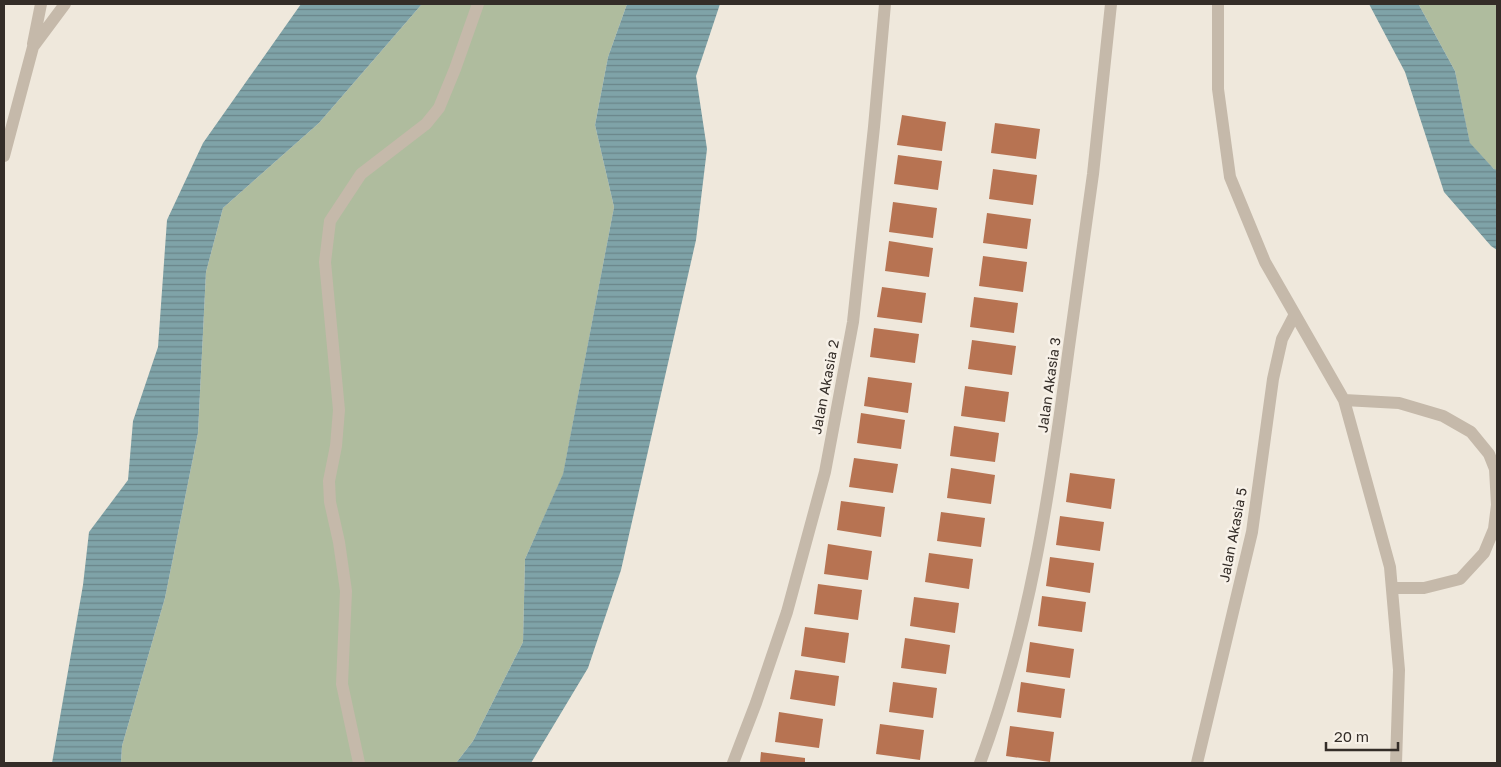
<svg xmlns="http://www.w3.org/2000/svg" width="1501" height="767" font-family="'Golos Text',sans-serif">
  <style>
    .green { fill: #afbc9e }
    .water { fill: url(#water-rules) }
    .building { fill: #b77352 }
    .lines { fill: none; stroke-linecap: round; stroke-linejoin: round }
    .minor { stroke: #c5b9aa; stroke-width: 12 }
    .labels { text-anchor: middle; stroke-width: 5; stroke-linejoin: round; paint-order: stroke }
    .street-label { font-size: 14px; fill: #342d28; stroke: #f7f1e8 }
  </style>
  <defs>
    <pattern id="water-rules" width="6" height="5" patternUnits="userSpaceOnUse" patternTransform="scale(1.25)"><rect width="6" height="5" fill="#7fa3a8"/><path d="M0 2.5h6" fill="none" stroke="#698589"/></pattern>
  </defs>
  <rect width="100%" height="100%" fill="#efe8dc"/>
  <path class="green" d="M422,4H627L608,57L595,125L614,207L563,475L525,559L523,642L473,741L456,763H121L122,746L165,598L198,433L206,272L223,208L319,123Z
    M1417,4H1497V170H1495L1470,144L1455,71L1419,5Z"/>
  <path class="water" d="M301,4H422L319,123L223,208L206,272L198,433L165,598L122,746L121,763H52L83,585L89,532L128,480L133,421L158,347L167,220L203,143Z
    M627,4H720L696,76L707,149L696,240L621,570L588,668L531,763H456L473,741L523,642L525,559L563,474L614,207L595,125L608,57Z
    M1369,4H1417L1419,5L1455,71L1470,143L1494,169L1497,170V250L1491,246L1444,192L1405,72Z"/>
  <path class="building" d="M902,115L946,122L942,151L897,145Z
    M995,123L1040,129L1036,159L991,153Z
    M898,155L942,161L938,190L894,184Z
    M993,169L1037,175L1033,205L989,199Z
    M893,202L937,208L933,238L889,232Z
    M987,213L1031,219L1027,249L983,243Z
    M889,241L933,248L929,277L885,271Z
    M983,256L1027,262L1023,292L979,286Z
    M882,287L926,293L922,323L877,317Z
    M974,297L1018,303L1014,333L970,327Z
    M874,328L919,334L915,363L870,357Z
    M972,340L1016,346L1012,375L968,369Z
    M868,377L912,383L908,413L864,406Z
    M965,386L1009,392L1005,422L961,416Z
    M861,413L905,420L901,449L857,443Z
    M954,426L999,433L995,462L950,456Z
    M854,458L898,464L893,493L849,487Z
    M951,468L995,475L991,504L947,498Z
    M1070,473L1115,479L1111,509L1066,502Z
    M841,501L885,507L881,537L837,530Z
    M941,512L985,518L981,547L937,541Z
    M1060,516L1104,522L1100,551L1056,545Z
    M828,544L872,551L868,580L824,574Z
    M929,553L973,559L969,589L925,582Z
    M1050,557L1094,563L1090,593L1046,586Z
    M818,584L862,590L858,620L814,614Z
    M1042,596L1086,602L1082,632L1038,626Z
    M914,597L959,603L955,633L910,626Z
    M805,627L849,633L845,663L801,656Z
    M905,638L950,645L946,674L901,668Z
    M1030,642L1074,649L1070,678L1026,672Z
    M795,670L839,676L835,706L790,699Z
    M893,682L937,688L933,718L889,712Z
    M1021,682L1065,689L1061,718L1017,712Z
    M779,712L823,719L819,748L775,742Z
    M880,724L924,730L920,760L876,754Z
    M1010,726L1054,732L1050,762L1006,756Z
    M761,752L805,758V763H760Z"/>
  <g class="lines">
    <path class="minor" d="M1218,4V89L1230,177L1265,262L1344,400L1390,567L1399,670L1396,763
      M33,44L41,4
      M4,156L33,47L65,4
      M1344,400L1399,403L1443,416L1471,432L1489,454L1495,469L1497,505L1494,529L1484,553L1460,579L1424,588H1393
      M359,763L342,684L346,591L339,542L330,502L329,481L336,446L339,410L325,262L330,221L361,174L426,124L439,108L455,69L478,4
      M733,763L756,703L787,612L825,472L853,322L874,127L885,4
      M980,763C1029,632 1050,493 1068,354C1076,294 1085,234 1093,174C1099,117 1105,60 1111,4
      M1197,763L1252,532L1273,379L1282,339L1295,314"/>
  </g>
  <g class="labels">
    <g class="street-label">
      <text transform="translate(1049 385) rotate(-82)" y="5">Jalan Akasia 3</text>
      <text transform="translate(825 387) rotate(-79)" y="5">Jalan Akasia 2</text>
      <text transform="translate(1233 535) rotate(-79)" y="5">Jalan Akasia 5</text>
    </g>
  </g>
  <rect width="1501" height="767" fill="none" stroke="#342d28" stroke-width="10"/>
  <path d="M1326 742v8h72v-8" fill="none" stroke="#342d28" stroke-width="2.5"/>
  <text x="1334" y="742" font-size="15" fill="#342d28" stroke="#f7f1e8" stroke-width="4" paint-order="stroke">20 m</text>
</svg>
